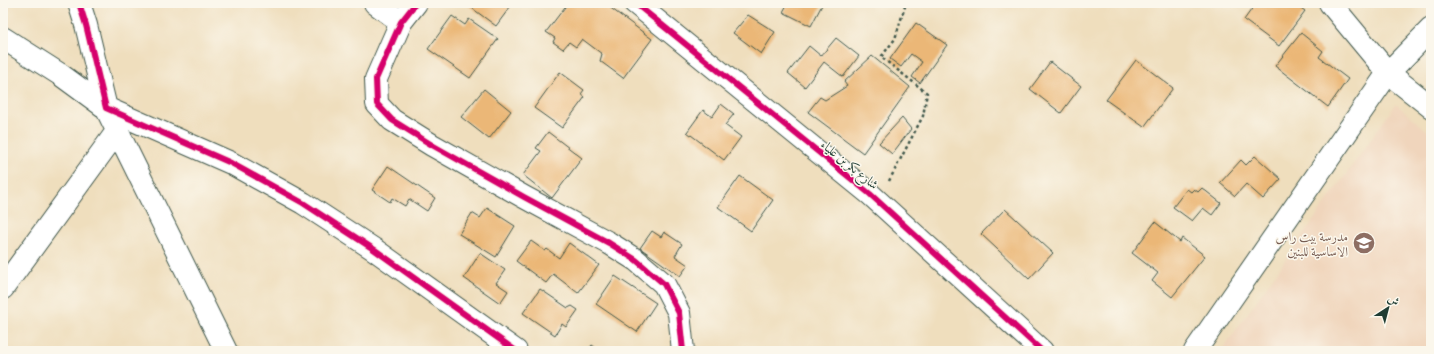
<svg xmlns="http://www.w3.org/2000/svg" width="1434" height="354" font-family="'EB Garamond',Amiri,serif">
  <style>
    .built { fill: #f0d5bc }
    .building { fill: #ebb777 }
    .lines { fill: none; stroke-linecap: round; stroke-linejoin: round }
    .minor-casing { stroke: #3e5549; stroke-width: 24 }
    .tertiary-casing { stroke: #3e5549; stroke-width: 24 }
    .path { stroke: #3e5549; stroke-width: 2.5; stroke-dasharray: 3 3; stroke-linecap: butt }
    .minor { stroke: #fff; stroke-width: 22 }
    .tertiary { stroke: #fff; stroke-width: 22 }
    .cycleway-casing { stroke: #fbf7ec; stroke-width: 8 }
    .cycleway { stroke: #d6006c; stroke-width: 6 }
    .labels { text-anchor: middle; stroke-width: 3; stroke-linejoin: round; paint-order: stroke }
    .street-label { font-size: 13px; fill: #1f3d34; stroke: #fbf7ec }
    .education-label { font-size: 13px; fill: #785e54; stroke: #fbf7ec; text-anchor: end }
  </style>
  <rect width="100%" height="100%" fill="#fbf7ec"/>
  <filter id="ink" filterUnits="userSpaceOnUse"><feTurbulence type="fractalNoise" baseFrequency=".025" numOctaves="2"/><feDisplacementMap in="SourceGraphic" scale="8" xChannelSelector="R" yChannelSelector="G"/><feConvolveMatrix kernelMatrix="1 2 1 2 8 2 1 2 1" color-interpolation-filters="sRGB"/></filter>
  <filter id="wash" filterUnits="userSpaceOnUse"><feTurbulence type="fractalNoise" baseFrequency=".012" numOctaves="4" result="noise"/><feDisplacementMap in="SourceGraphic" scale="16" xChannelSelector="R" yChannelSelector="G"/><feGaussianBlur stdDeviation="0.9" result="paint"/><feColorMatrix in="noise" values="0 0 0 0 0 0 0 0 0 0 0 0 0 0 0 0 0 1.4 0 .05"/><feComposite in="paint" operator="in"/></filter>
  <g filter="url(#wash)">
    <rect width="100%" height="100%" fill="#efdebd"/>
    <path class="built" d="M1396,104L1431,134V351H1221Z"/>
    <g id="blocks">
      <path class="building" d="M465,3H513L496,26Z
        M568,3H583L585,4L586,3H604L652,39L623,78L600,61L602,54L582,39L576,47L569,42L563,49L553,42L555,38L546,32Z
        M788,3H823L811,26L783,12Z
        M1256,3H1294L1305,11L1279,46L1244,20Z
        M748,15L775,32L761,54L733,33Z
        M452,16L465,25L469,19L498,39L470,78L428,49Z
        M916,23L947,45L920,83L912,77L922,62L911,54L901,67L890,59Z
        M1301,33L1323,51L1319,57L1348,79L1328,107L1275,66Z
        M836,38L859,56L843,77L824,62L805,87L788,73L809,46L821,56Z
        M872,56L910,87L863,153L808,112L820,97L825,100L847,86L844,82Z
        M1136,60L1173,88L1144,127L1106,100Z
        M1050,62L1081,86L1061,113L1030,89Z
        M560,72L584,90L581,94L585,97L562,128L534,108Z
        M484,89L511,111L489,139L461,117Z
        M721,104L734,114L725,125L741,137L724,160L687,132L703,110L712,117Z
        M902,118L911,129L892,154L879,143Z
        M548,132L582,158L552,198L523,175L541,151L536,148Z
        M1255,156L1281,179L1263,199L1246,184L1235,196L1220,183L1241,160L1246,165Z
        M388,166L435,198L427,211L409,199L405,206L392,198L390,202L372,190Z
        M740,176L773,200L751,231L718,207Z
        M1202,188L1221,203L1212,215L1203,208L1192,221L1173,207L1187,189L1191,192L1194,189L1198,192Z
        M487,208L515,226L496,257L459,234L472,213L480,218Z
        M1005,209L1053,253L1029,279L981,234Z
        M1155,222L1180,242L1182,238L1205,256L1172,297L1152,281L1158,273L1132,253Z
        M652,231L661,237L664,232L682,244L675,256L688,265L680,276L640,248Z
        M531,241L545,251L547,249L559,258L569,243L599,265L578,293L553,274L546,283L516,261Z
        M480,253L505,270L496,283L508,291L500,303L464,278Z
        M615,276L656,303L637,332L596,304Z
        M540,289L568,308L572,306L578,310L566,327L562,324L555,335L523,313Z
        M592,345L600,351H587Z"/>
    </g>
  </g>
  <g filter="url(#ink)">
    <use href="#blocks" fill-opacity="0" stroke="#3e5549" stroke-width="1"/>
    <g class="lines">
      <g class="minor-casing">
        <path id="minor" d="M79,3L86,25L106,108L231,163L303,203L375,250L516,351
          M375,3L401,22
          M416,3L401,22L376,79L377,104L392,120L432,145L524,197L609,243L636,260L664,284L679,313L683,351
          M1330,3L1388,73L1431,107
          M3,38L61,75L106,108L226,351
          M3,288L118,130
          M1195,351L1388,73L1431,29"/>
      </g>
      <g class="tertiary-casing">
        <path id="tertiary" d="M635,3L870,194L1042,351"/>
      </g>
      <path class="path" d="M889,181L923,116L927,93L881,57L895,39L906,3"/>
      <use href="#minor" class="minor"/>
      <use href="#tertiary" class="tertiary"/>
      <g class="cycleway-casing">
        <path id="cycleway" d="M79,3L86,25L106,108L231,163L303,203L375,250L516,351
          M416,3L401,22L376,79L377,104L392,120L432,145L524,197L609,243L636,260L664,284L679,313L683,351
          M635,3L870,194L1042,351"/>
      </g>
      <use href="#cycleway" class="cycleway"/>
    </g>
  </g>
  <defs>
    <g id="school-disc" transform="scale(1.15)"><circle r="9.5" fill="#8d6e63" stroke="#fbf7ec"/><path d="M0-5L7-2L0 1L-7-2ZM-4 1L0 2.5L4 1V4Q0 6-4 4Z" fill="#fff"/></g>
  </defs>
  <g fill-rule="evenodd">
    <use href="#school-disc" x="1364" y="243"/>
  </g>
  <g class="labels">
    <g class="street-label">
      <text transform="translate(850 164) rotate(39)" y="5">شارع بكر بن علياء</text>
    </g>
    <g class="education-label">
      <text x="1348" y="241">مدرسة بيت راس<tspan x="1348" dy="15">الاساسية للبنين</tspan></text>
    </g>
  </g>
  <rect width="1434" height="354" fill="none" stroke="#fbf7ec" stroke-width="16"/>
  <g transform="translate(1388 308) rotate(36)" stroke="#fbf7ec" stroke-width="3" paint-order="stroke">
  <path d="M0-3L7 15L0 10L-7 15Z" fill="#1f3d34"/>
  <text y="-6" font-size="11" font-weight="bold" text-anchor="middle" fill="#1f3d34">ش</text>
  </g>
</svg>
